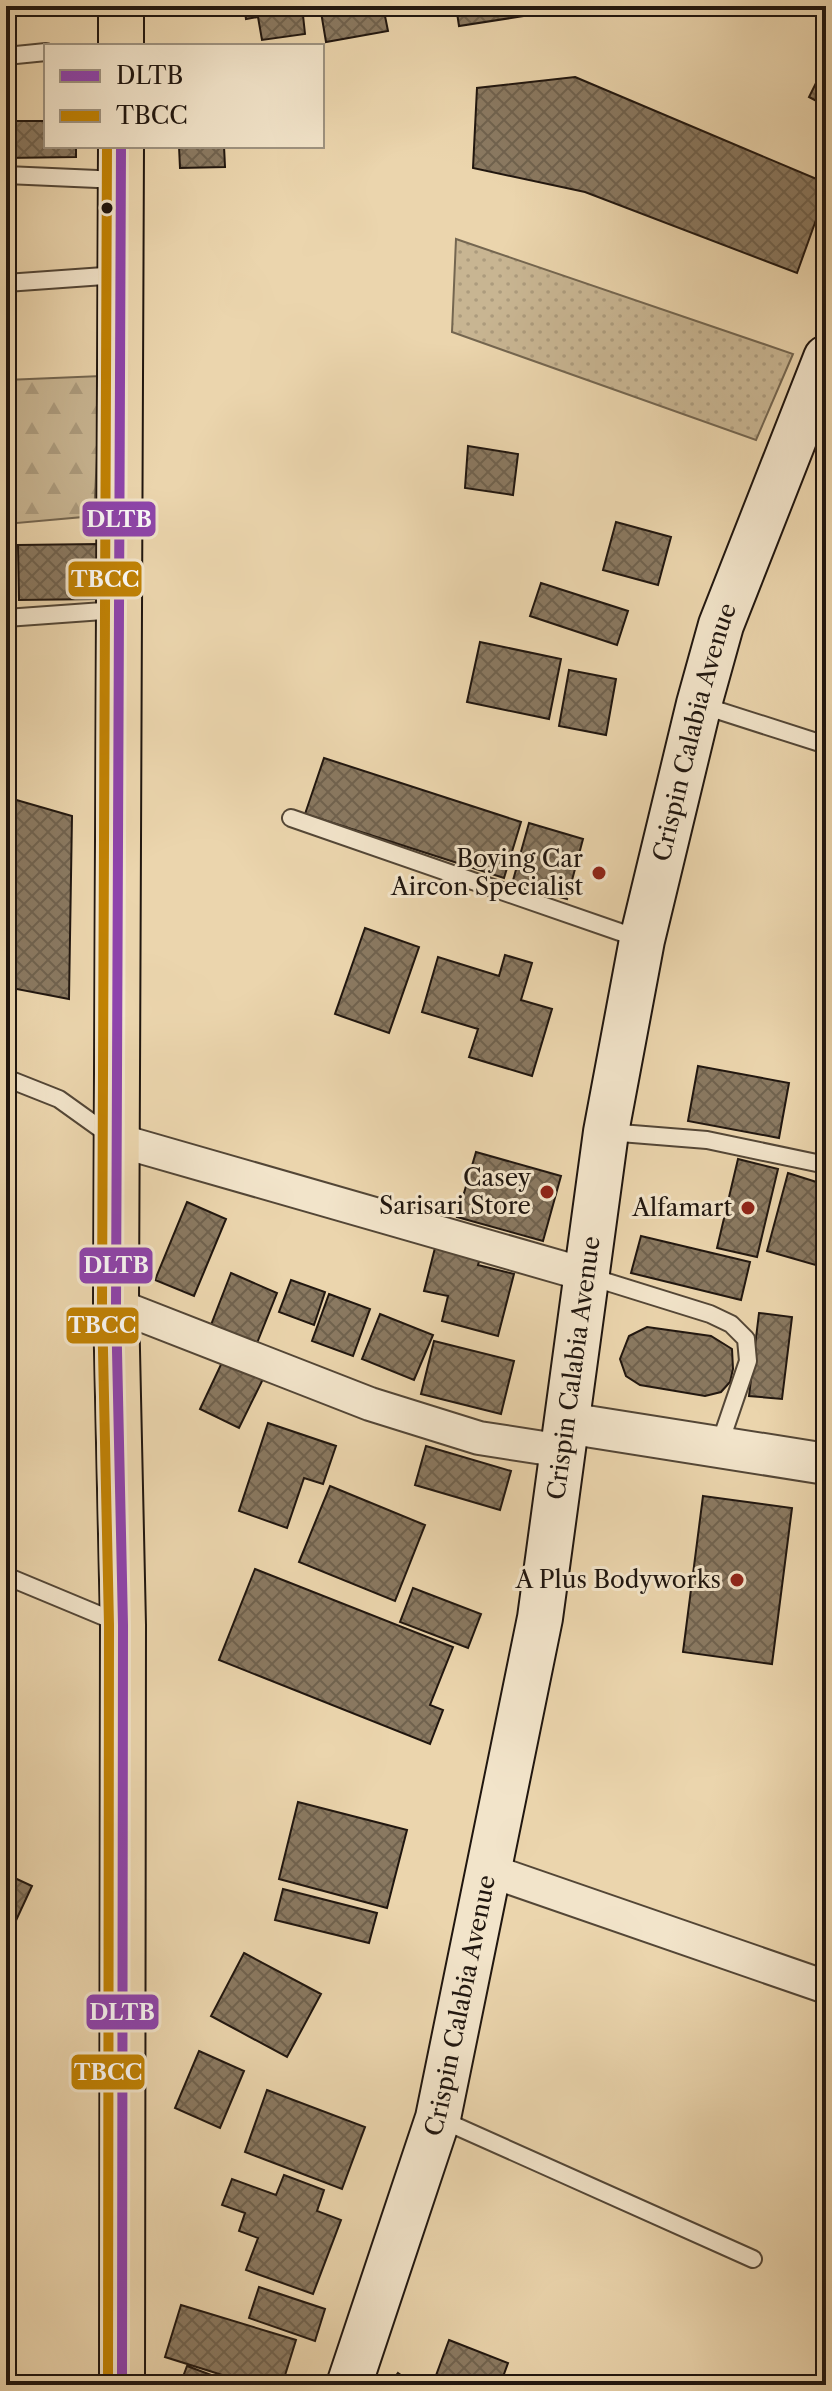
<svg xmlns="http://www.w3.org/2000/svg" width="832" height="2391" viewBox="0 0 832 2391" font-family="'Libre Caslon Text',serif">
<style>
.grass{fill:url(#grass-dots);stroke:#746650;stroke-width:2}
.forest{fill:url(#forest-firs);stroke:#746650;stroke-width:2}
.building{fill:url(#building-cross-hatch);stroke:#20160f;stroke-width:2}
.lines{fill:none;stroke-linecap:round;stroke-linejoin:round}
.service-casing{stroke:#534636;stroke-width:20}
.minor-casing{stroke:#534636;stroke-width:36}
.tertiary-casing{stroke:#534636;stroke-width:44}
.secondary-casing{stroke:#20160f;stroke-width:48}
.primary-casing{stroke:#20160f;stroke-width:48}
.service{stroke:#f2e4ca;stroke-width:16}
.minor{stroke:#f2e4ca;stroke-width:32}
.tertiary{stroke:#f2e4ca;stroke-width:40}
.secondary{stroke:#f2e4ca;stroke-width:44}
.primary{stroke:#ebd5ad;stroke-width:44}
.bus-1-casing{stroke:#f2e4ca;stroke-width:16}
.bus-2-casing{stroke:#f2e4ca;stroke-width:16}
.bus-1{stroke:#8e44ad;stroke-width:10}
.bus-2{stroke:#c18204;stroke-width:10}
.bus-dot{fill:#20160f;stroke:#f2e4ca;stroke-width:3}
.poi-dot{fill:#8f2418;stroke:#f2e4ca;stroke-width:3}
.labels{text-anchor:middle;stroke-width:6;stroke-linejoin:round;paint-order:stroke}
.street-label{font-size:24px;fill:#20160f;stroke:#f2e4ca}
.poi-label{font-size:24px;fill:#20160f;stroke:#f2e4ca;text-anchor:end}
.line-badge{stroke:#f2e4ca;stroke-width:3}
.badge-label{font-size:22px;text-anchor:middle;font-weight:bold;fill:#fff}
</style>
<defs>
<pattern id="grass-dots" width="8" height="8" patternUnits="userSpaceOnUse" patternTransform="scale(2)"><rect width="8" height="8" fill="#c8b592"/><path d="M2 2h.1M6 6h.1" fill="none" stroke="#ac9b7d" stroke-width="1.8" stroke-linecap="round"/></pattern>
<pattern id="forest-firs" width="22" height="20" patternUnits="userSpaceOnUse" patternTransform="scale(2)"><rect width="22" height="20" fill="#c8b592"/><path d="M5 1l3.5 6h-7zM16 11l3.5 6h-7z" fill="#ac9b7d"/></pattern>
<pattern id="building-cross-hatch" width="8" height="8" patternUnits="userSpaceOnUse" patternTransform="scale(2)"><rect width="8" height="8" fill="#8a7961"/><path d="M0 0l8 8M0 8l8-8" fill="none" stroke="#70624e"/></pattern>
</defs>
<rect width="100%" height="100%" fill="#ebd5ad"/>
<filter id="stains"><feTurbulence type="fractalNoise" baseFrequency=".0025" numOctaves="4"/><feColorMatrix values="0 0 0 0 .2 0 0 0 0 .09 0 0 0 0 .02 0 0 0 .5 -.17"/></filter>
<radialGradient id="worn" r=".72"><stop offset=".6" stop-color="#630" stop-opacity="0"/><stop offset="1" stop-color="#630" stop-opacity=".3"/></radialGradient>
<!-- grass -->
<path class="grass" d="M456 239 793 354 756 440 452 332Z"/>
<!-- forest -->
<path class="forest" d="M101 376 94 516 6 524V380Z"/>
<!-- building -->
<path class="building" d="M244 6H302L305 34 262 40 258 17 246 19Z
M320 6H383L388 31 326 42Z
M456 6H555L556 11 459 26Z
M826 63V106L809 97Z
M575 77 826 183V192L797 273 585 192 473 168 477 88Z
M6 121H46V146H76V157L6 158Z
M179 146H224L225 167 180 168Z
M468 446 518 454 513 495 465 488Z
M616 522 671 537 658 585 603 570Z
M98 544 99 599 19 600 18 545Z
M541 583 628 611 617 645 530 616Z
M480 642 561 659 549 719 467 702Z
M569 670 616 679 606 735 559 726Z
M324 758 521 822 504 878 305 814Z
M6 797 72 816 69 999 6 987Z
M529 823 583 839 567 899 512 884Z
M365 928 419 947 389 1033 335 1014Z
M505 955 532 963 521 1000 552 1009 532 1076 469 1057 478 1029 422 1012 438 957 499 976Z
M698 1066 789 1083 779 1138 688 1121Z
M476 1152 561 1176 543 1241 457 1217Z
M738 1159 778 1169 757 1257 717 1248Z
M788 1173 826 1185V1268L767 1251Z
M187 1202 226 1219 194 1296 155 1280Z
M641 1236 750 1262 741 1300 631 1273Z
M436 1244 481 1256 478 1265 514 1274 498 1336 442 1321 448 1296 424 1291Z
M231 1273 277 1293 257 1343 211 1325Z
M291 1280 325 1292 314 1325 279 1312Z
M329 1294 370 1309 353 1356 312 1341Z
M759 1313 792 1317 782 1399 749 1396Z
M380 1314 433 1335 414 1380 362 1359Z
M647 1327 711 1336 732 1349 733 1369 730 1382 721 1392 705 1396 640 1385 626 1376 620 1359 629 1336Z
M434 1341 514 1361 501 1414 421 1394Z
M225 1356 265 1375 239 1428 200 1409Z
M268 1423 336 1446 323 1484 304 1478 287 1528 239 1511Z
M426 1446 511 1471 500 1510 415 1485Z
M330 1486 425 1525 395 1601 299 1562Z
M703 1496 792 1508 772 1664 683 1652Z
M255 1569 453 1647 430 1705 443 1710 430 1744 219 1660Z
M413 1588 481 1614 468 1648 400 1622Z
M298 1802 407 1830 387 1908 279 1879Z
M6 1874 32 1886 6 1942Z
M283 1889 377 1913 369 1943 275 1920Z
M244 1953 321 1994 287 2057 211 2016Z
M199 2051 244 2071 220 2128 175 2108Z
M267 2090 365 2127 342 2189 245 2152Z
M284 2175 324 2190 317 2211 341 2220 313 2294 246 2270 258 2238 239 2231 245 2213 222 2205 232 2179 276 2195Z
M259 2287 325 2309 315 2341 249 2318Z
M181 2305 296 2340 282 2385H254L165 2357Z
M449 2340 508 2363 500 2385H445L434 2381Z
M187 2366 238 2385H180Z
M398 2373 415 2385H389Z"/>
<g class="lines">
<defs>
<path id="service" d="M6 56 46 52
M6 175 120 180
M6 283 118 275
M6 618 117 610
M701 705 826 745
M291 818 640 939
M6 1078 59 1099 112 1137
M608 1132 707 1140 826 1165
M588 1276 710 1314 731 1324 746 1339 748 1361 719 1446
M6 1576 119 1623
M440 2119 753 2259"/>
<path id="minor" d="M117 1140 587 1275
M116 1305 370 1404 479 1438 563 1451
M488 1870 826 1987"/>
<path id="tertiary" d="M567 1423 826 1464"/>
<g id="secondary">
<path id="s1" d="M349 2385 438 2118 540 1618 606 1132 642 940 699 704 721 625 826 358"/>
</g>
<path id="primary" d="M121 46V6
M121 146 116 1305 123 1625 122 2385"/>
</defs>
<!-- service casing -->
<use href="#service" class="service-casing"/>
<!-- minor casing -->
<use href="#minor" class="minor-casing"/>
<!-- tertiary casing -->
<use href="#tertiary" class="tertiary-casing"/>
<!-- secondary casing -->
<use href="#secondary" class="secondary-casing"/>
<!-- primary casing -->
<use href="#primary" class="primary-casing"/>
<!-- service -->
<use href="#service" class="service"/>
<!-- minor -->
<use href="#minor" class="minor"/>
<!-- tertiary -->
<use href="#tertiary" class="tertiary"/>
<!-- secondary -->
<use href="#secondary" class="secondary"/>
<!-- primary -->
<use href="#primary" class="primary"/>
<defs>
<path id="bus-1" d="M121 146 116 1305 123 1625 122 2385"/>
<path id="bus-2" d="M107 146 102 1305 109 1625 108 2385"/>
</defs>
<!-- bus-1 casing -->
<use href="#bus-1" class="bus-1-casing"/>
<!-- bus-2 casing -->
<use href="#bus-2" class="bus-2-casing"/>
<!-- bus-1 -->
<use href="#bus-1" class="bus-1"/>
<!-- bus-2 -->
<use href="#bus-2" class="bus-2"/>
</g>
<!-- markers -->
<circle class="bus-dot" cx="107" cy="208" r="7"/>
<g class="poi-dot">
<circle cx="599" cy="873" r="8"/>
<circle cx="547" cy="1192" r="8"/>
<circle cx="748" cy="1208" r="8"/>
<circle cx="737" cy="1580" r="8"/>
</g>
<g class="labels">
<!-- street labels -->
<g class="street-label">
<text dy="8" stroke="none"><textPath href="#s1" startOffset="1692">Crispin Calabia Avenue</textPath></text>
<text dy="8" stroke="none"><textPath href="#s1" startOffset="1044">Crispin Calabia Avenue</textPath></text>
<text dy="8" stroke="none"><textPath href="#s1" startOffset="396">Crispin Calabia Avenue</textPath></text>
</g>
<!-- poi labels -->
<g class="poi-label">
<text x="583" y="867">Boying Car<tspan x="583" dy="28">Aircon Specialist</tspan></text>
<text x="531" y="1186">Casey<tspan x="531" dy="28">Sarisari Store</tspan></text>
<text x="732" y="1216">Alfamart</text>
<text x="721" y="1588">A Plus Bodyworks</text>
</g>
</g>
<g class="line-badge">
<rect x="81" y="500" width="76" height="38" rx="8" fill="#8e44ad"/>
<rect x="67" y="560" width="76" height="38" rx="8" fill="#c18204"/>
<rect x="78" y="1246" width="76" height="39" rx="8" fill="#8e44ad"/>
<rect x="65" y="1306" width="75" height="39" rx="8" fill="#c18204"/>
<rect x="85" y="1993" width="75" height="38" rx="8" fill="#8e44ad"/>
<rect x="70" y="2053" width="76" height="38" rx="8" fill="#c18204"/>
</g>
<g class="badge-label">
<text x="119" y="527">DLTB</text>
<text x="105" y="587">TBCC</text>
<text x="116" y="1273">DLTB</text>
<text x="102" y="1333">TBCC</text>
<text x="122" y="2020">DLTB</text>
<text x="108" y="2080">TBCC</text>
</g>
<!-- margin -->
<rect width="832" height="2391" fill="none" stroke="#ebd5ad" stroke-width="32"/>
<rect x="8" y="8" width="816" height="2375" fill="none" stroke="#20160f" stroke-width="4"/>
<rect x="16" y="16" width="800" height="2359" fill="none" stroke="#20160f" stroke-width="2"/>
<!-- legend -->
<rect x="44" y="44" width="280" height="104" fill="#f2e4ca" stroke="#9e927f" stroke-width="2"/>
<rect x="60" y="70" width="40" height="12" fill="#8e44ad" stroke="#9e927f" stroke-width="2"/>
<text x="116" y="84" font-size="24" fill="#20160f">DLTB</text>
<rect x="60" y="110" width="40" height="12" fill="#c18204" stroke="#9e927f" stroke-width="2"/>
<text x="116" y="124" font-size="24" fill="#20160f">TBCC</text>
<rect width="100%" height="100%" filter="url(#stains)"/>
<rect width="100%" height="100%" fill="url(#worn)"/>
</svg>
